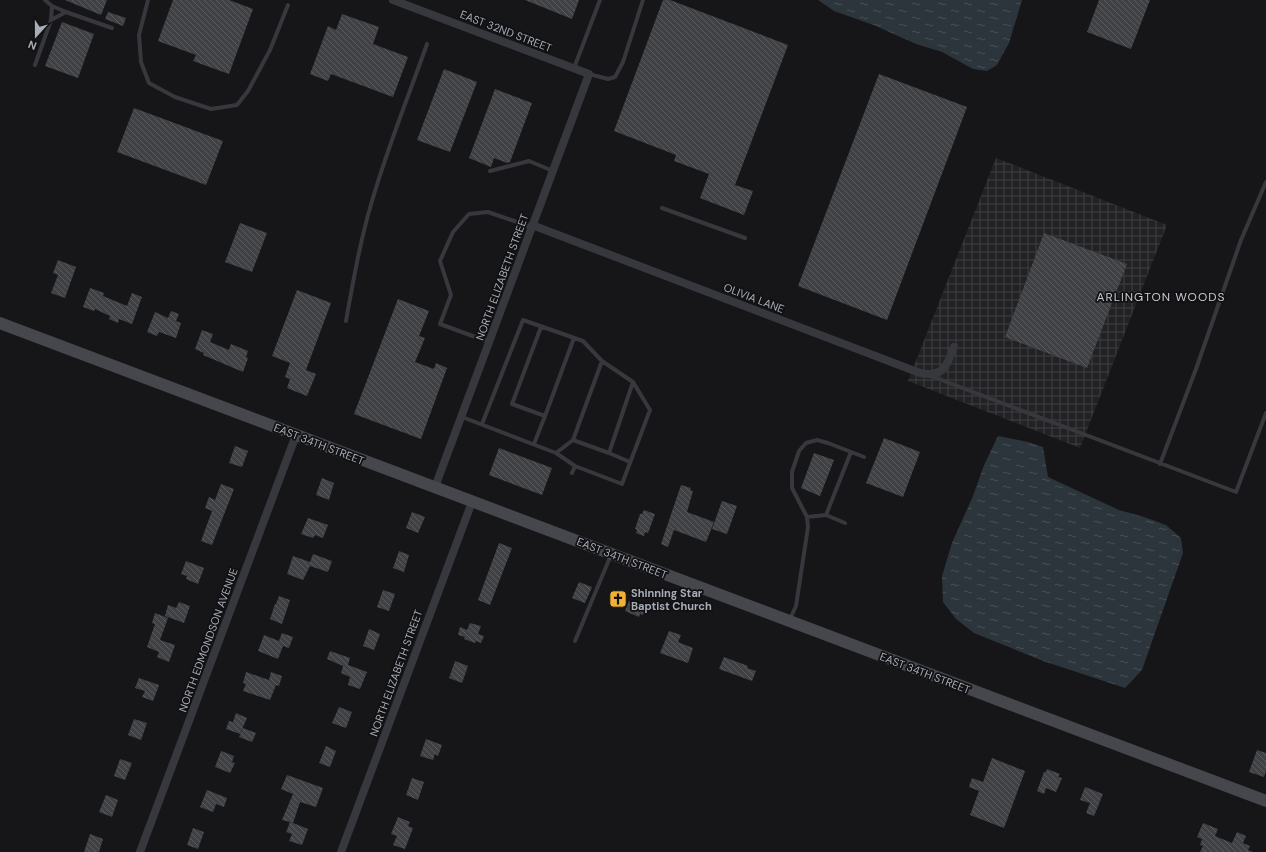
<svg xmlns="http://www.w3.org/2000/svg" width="1266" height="852" viewBox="0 0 1266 852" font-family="'DM Sans',sans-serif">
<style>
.industrial{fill:url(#industrial-grid)}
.water{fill:url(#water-ripples)}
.building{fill:url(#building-back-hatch)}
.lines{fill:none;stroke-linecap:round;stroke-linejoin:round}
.lane{stroke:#37383d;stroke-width:4}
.street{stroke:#37383d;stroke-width:8}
.secondary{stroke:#45474d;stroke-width:12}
.labels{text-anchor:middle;stroke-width:3.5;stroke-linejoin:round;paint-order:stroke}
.street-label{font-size:11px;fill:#a8adb8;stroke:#111113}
.poi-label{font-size:11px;font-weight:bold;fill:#a8adb8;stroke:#111113;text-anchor:start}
.neighbourhood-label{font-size:12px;letter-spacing:1px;fill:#c9ccd4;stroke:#111113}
</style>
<defs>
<pattern id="industrial-grid" width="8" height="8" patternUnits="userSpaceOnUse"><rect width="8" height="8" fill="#222225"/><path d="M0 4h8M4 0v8" fill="none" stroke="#3f3f43"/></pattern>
<pattern id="water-ripples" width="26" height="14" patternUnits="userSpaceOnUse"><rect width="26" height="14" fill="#2c353c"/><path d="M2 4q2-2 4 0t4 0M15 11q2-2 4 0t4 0" fill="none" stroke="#485056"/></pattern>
<pattern id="building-back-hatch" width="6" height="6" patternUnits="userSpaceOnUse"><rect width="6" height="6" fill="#404145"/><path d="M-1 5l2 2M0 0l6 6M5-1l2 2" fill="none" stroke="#595a5e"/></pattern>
</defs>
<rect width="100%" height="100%" fill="#161618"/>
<!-- industrial -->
<path class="industrial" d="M996 158 1167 225 1080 448 908 381Z"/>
<!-- water -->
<path class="water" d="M818 0H1022L1009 43 997 65 987 71 973 69 942 52 916 44 876 26 834 11Z
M998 436 1028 442 1043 447 1048 477 1119 510 1144 517 1166 525 1181 538 1183 553 1142 670 1125 688 1043 661 974 633 956 619 943 602 942 576 952 543 973 496 984 465Z"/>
<!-- building -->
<path class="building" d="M65 0H107L101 15Z
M173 0H229L253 9 229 74 193 61 196 55 158 41Z
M525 0H579L572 19Z
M663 0H670L788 45 735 185 753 191 744 215 700 198 709 174 674 161 676 155 614 131Z
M1099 0H1150L1131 49 1087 32Z
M108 12 126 18 123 26 105 19Z
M342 14 379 27 373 44 408 57 393 97 331 74 328 81 310 74 328 26 336 30Z
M62 22 94 34 78 78 45 66Z
M444 69 477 82 450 152 417 140Z
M879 74 967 107 887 320 798 286Z
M495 89 532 103 510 162 507 163 494 158 491 167 469 158Z
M134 108 223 141 206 185 117 152Z
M240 223 267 233 252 272 225 262Z
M1044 233 1127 264 1087 368 1005 337Z
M58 260 76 267 65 298 51 293 58 275 53 273Z
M90 288 104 293 103 296 127 306 132 293 142 297 132 324 119 319 118 323 109 319 110 316 95 309 94 311 83 307Z
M297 290 331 303 306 370 316 374 307 396 287 388 290 379 285 377 290 363 272 356Z
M398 299 429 311 419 336 425 338 415 362 434 369 436 363 447 368 421 439 354 414Z
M171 311 179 314 176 321 181 323 176 338 159 332 157 336 147 332 155 312 168 318Z
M202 330 213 334 210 342 229 350 231 344 248 351 246 357 248 358 243 372 203 355 204 353 195 349Z
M884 438 920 452 903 497 866 483Z
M235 446 248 451 242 467 229 463Z
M499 448 552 468 542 495 489 475Z
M814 453 834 460 820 496 801 488Z
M322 478 334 483 329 500 316 495Z
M221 484 234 489 212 545 201 541 212 511 205 508 209 497 215 500Z
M681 485 691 488 690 490 693 491 687 512 714 522 706 542 674 530 668 547 661 544Z
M722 501 737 506 727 534 712 529Z
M644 510 655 514 648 533 645 532 644 536 636 533 637 530 635 529 640 514H642Z
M412 512 425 517 418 533 406 528Z
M308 518 328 525 323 538 315 535 313 538 301 534Z
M499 543 512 548 490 605 478 600Z
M399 551 409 555 404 572 393 568Z
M313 554 332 561 328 572 310 566 303 580 287 574 293 556 310 562Z
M186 561 204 568 198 584 186 579 187 576 181 574Z
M579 582 592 587 585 603 572 598Z
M383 590 395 594 389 611 377 607Z
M279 596 290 600 282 624 270 619 275 604H276Z
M629 601 646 607 643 615 640 614 639 617 625 611Z
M179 602 190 606 184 623 165 616 168 605 176 608Z
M155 613 168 618 160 640 175 645 169 662 157 657 159 652 147 647 155 624 152 623Z
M470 623 481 626 478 634 484 636 481 643 476 641 475 643 464 639 465 637 458 635 460 627 467 630Z
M369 629 380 634 374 650 363 646Z
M669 631 681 635 678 642 693 648 688 663 660 653Z
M282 633 293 637 289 648 283 646 278 659 258 651 264 635 279 641Z
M330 651 350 658 348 665 367 672 360 689 348 685 350 677 341 673 343 666 327 659Z
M724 657 748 666 747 668 756 671 752 681 719 669Z
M455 661 468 666 462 683 449 678Z
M246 672 269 680 271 672 282 676 279 686 276 685 270 700 243 691 246 684 243 683Z
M139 678 159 685 153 701 142 697 145 691 135 688Z
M339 707 352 712 346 728 332 723Z
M236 713 247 718 240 734 226 729 229 721 233 722Z
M134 719 147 723 141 740 128 735Z
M243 728 256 733 252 742 239 737Z
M426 739 442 745 438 756 435 754 433 760 420 756Z
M326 746 336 751 330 767 319 763Z
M1257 750 1266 753V771L1264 777 1249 772Z
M221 751 234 756 232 762 235 763 230 773 215 767Z
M992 758 1025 771 1004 828 970 815 979 791 969 787 972 778 983 782Z
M120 759 132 763 125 780 114 776Z
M1047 769 1060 774 1058 777 1062 778 1056 792 1046 788 1044 794 1037 791 1044 772H1046Z
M287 775 323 788 316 807 300 802 293 823 308 829 302 845 289 841 292 834 286 832 290 822 282 820 293 794 281 789Z
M412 778 424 782 418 800 406 795Z
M1085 787 1103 794 1094 816 1086 813 1090 803 1080 800Z
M207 790 227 798 224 807 216 804 213 812 200 807Z
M106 795 118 800 112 817 99 812Z
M398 817 410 822 408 826 413 828 405 849 393 845 397 836 391 834Z
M1203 823 1218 829 1215 836 1232 843 1237 832 1246 836 1243 843 1250 846 1248 850 1253 852H1200L1203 846 1200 845 1202 839 1197 837Z
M193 828 204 832 198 849 187 845Z
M90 834 103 839 99 852H84Z"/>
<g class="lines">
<!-- lane -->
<path class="lane" d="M148 0 139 35 141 62 149 83 175 97 211 109 237 105 248 91 270 50 288 5
M66 12 112 28
M51 20 66 12 52 6
M35 65 51 20 52 6 45 0
M574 68 600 0
M589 74 608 79 615 77 623 62 643 0
M490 171 529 161 553 171
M662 208 745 238
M346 321C354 276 362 231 376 188 391 139 410 92 427 44
M541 327 512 404 545 416 574 338
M489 342 440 324 451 295 440 261 453 232 469 214 488 212 517 222 531 228
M931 376 1236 492 1266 413
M462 417 556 453 575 466
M482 424 523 320 583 341 602 361
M534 444 545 416
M556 453 573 440
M609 453 573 440 602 361 633 382
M1160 464 1196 369 1241 240 1266 182
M572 473 575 466 622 484 650 410 633 382 609 453 630 462
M826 515 845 523
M807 517 826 515 851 452
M790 619 796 606 808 527 807 517 792 488V472L799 451 806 443 817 440 828 443 864 457
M575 641 611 555"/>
<!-- street -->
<path class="street" d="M393 0 589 74 435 487
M532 225 920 373C943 378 947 366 954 347
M140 852 296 435
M341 852 472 502"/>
<!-- secondary -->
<path class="secondary" d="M0 323 1266 801"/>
</g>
<!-- icons -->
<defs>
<symbol id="church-square" viewBox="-11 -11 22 22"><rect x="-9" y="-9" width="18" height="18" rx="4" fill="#f2b134" stroke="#111113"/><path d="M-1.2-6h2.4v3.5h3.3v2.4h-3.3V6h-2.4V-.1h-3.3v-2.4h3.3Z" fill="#111"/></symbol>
</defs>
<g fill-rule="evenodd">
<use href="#church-square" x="608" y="589" width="20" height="20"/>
</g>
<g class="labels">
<!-- street labels -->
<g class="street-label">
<text transform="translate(506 31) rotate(21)" y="4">EAST 32ND STREET</text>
<text transform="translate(502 277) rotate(-70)" y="4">NORTH ELIZABETH STREET</text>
<text transform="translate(754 298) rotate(21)" y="4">OLIVIA LANE</text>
<text transform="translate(319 444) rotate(21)" y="4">EAST 34TH STREET</text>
<text transform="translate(622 558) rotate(21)" y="4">EAST 34TH STREET</text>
<text transform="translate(208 640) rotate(-70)" y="4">NORTH EDMONDSON AVENUE</text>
<text transform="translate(396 673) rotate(-70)" y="4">NORTH ELIZABETH STREET</text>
<text transform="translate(925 673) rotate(21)" y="4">EAST 34TH STREET</text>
</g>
<!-- poi labels -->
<g class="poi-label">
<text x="631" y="597">Shinning Star<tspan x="631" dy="13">Baptist Church</tspan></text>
</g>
<!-- neighbourhood labels -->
<g class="neighbourhood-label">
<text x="1161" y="301">ARLINGTON WOODS</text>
</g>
</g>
<!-- north arrow -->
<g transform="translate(36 36) rotate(201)" stroke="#111113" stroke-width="3" paint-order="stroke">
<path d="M0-3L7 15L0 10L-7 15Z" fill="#a8adb8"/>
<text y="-6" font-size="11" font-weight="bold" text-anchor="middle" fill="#a8adb8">N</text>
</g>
</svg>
